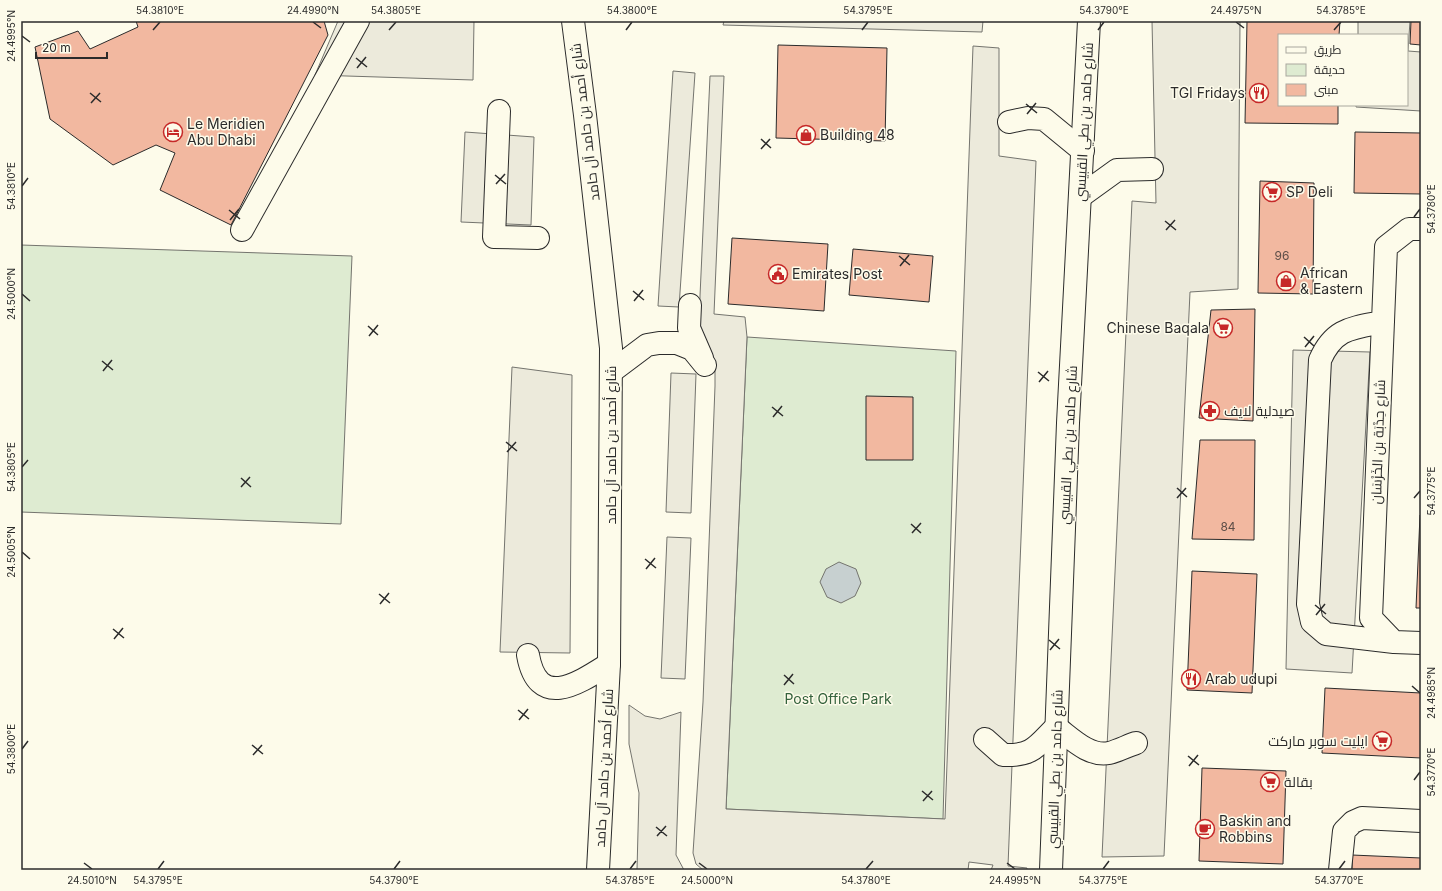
<svg xmlns="http://www.w3.org/2000/svg" width="1442" height="891" viewBox="0 0 1442 891" font-family="Inter,Cairo,sans-serif">
<style>
.green{fill:#deebd1;stroke:#74746e}
.parking{fill:#eceadb;stroke:#74746e}
.water{fill:#c7d0d0;stroke:#74746e}
.building{fill:#f2b8a0;stroke:#2b2b2b}
.lines{fill:none;stroke-linecap:round;stroke-linejoin:round}
.minor-casing{stroke:#2b2b2b;stroke-width:24}
.major-casing{stroke:#2b2b2b;stroke-width:24}
.minor{stroke:#fdfbea;stroke-width:22}
.major{stroke:#fdfbea;stroke-width:22}
.ticks{fill:none;stroke:#2b2b2b;stroke-width:1.5}
.labels{text-anchor:middle;stroke-width:3;stroke-linejoin:round;paint-order:stroke}
.number-label{font-size:12px;fill:#5d4e48}
.poi-label{font-size:14px;fill:#2b2b2b;stroke:#fdfbea;text-anchor:start}
.street-label{font-size:14px;fill:#2b2b2b;stroke:#fdfbea}
.park-label{font-size:14px;fill:#34623c;stroke:#fdfbea}
.neatline{fill:none;stroke:#2b2b2b;stroke-width:1.5}
.ticks-label{font-size:10px;text-anchor:middle;fill:#2b2b2b}
</style>
<rect width="100%" height="100%" fill="#fdfbea"/>
<!-- green -->
<path class="green" d="M21 245 352 256 341 524 21 512Z
M747 337 956 351 943 819 726 809Z"/>
<!-- parking -->
<path class="parking" d="M338 21H474L473 80 315 75Z
M724 21H983L982 32 723 25Z
M1152 21H1240L1238 289 1190 292 1164 856 1102 857 1132 201 1156 203Z
M1358 21H1410L1408 51 1421 52V111L1356 107V105H1407V35H1358Z
M973 46 999 48V156L1036 161 1008 866 1027 868V870H991L993 865 969 862 968 870H703L696 864 693 853 703 702 715 386V364L700 328V296L710 76H724L714 314 745 317 747 337 726 809 945 819Z
M673 71 695 73 679 307 658 306Z
M465 132 534 137 531 225 461 222Z
M1293 350 1370 352 1352 673 1286 669Z
M512 367 572 375 570 653 500 652Z
M671 373 696 374 691 513 666 512Z
M667 537 691 538 685 679 661 678Z
M629 705 645 716 660 719 681 712 676 855 684 870H637L639 793 629 744Z"/>
<!-- water -->
<path class="water" d="M839 562 856 569 861 583 855 596 841 603 827 597 820 582 826 569Z"/>
<!-- building -->
<path class="building" d="M136 21H324L328 35 231 225 160 190 175 153 156 145 113 165 50 119 35 47 78 31 90 49 138 27Z
M1247 21H1340L1339 35H1279V105H1338V124L1245 123Z
M1411 21H1421V45L1410 44Z
M778 45 887 48 885 141 776 138Z
M1355 132 1421 133V194L1354 193Z
M1260 181 1314 183 1313 294 1258 293Z
M732 238 828 244 824 311 728 304Z
M853 249 933 256 929 302 849 295Z
M1255 309 1253 421 1199 418 1211 310Z
M866 396 913 397V460H866Z
M1200 440H1255L1254 540 1192 539Z
M1420 515H1421V608H1416Z
M1192 571 1257 574 1252 693 1187 690Z
M1325 688 1421 693V758L1322 753Z
M1202 768 1286 771 1283 864 1199 861Z
M1352 855 1421 858V870H1352Z"/>
<g class="lines">
<defs>
<path id="minor" d="M499 111 494 237 538 238
M1009 122 1028 118 1044 119 1083 151
M1081 196 1117 170 1152 169
M1421 229H1409L1386 247 1371 618 1394 642 1421 643
M242 230 358 21
M690 305 689 328 702 358
M1383 322C1352 328 1334 328 1320 360L1308 604 1312 622 1326 634 1394 642
M611 372 647 345 659 343H677L692 349 705 365
M528 655C538 711 579 683 609 664
M985 739 1003 755C1033 756 1036 747 1056 727 1071 738 1089 757 1109 753 1118 751 1127 746 1136 743
M1340 870 1344 831 1353 822 1362 818 1421 821"/>
<path id="major" d="M573 21 585 115 611 348 609 664 598 870
M1051 870 1068 423 1089 21"/>
</defs>
<!-- minor casing -->
<use href="#minor" class="minor-casing"/>
<!-- major casing -->
<use href="#major" class="major-casing"/>
<!-- minor -->
<use href="#minor" class="minor"/>
<!-- major -->
<use href="#major" class="major"/>
</g>
<!-- ticks -->
<path class="ticks" d="M313 22 321 28M1236 22 1244 28M153 30 160 22M389 30 396 22M626 30 632 22M862 30 868 22M1098 30 1104 22M1334 30 1341 22M22 36 30 42M356 58 367 67M357 68 366 57M90 93 101 102M91 103 100 93M1026 104 1037 113M1027 114 1036 103M761 139 771 148M761 149 770 139M495 175 506 184M496 184 505 174M22 186 28 178M229 210 240 219M1414 217 1420 209M230 220 239 209M1165 221 1176 230M1166 230 1175 220M899 256 910 265M900 266 909 255M633 291 644 300M22 294 30 301M634 301 643 290M368 326 378 335M369 336 378 325M1304 337 1314 346M1305 347 1314 336M102 361 113 370M103 371 112 360M1038 372 1049 381M1039 382 1048 371M772 407 783 416M773 417 782 406M506 442 517 451M507 452 516 442M22 467 28 460M241 478 251 487M241 487 250 477M1177 488 1187 497M1177 498 1186 488M1414 498 1420 491M911 524 921 533M912 533 921 523M22 552 30 559M645 559 656 568M646 569 655 558M379 594 390 603M380 604 389 593M1315 605 1326 614M1316 615 1325 604M113 629 124 638M114 639 123 628M1049 640 1060 649M1050 650 1059 639M784 675 794 684M784 685 793 674M1412 686 1420 693M518 710 529 719M519 720 528 709M252 745 263 754M22 749 28 741M253 755 262 745M1188 756 1199 765M1189 766 1198 755M1414 780 1420 772M922 791 933 800M923 801 932 791M656 827 667 836M657 836 666 826M84 863 92 869M699 863 707 869M1007 863 1015 869M158 869 164 861M394 869 400 861M630 869 636 861M866 869 873 861M1103 869 1109 861M1339 869 1345 861"/>
<!-- icons -->
<defs>
<symbol id="restaurant-ring" viewBox="-11 -11 22 22"><circle r="9.5" fill="#fdfbea" stroke="#c62828" stroke-width="1.5"/><path d="M-5-6h1v4h1v-4h1v4h1v-4h1v5L-1.5 .5V6h-2V.5L-5-1ZM5-6V6H3V1.5H1.5Q1.5-4 5-6Z" fill="#c62828"/></symbol>
<symbol id="hotel-ring" viewBox="-11 -11 22 22"><circle r="9.5" fill="#fdfbea" stroke="#c62828" stroke-width="1.5"/><path d="M-6-4.5h1.5V1H6V5H4.5V3h-9V5H-6ZM-4 0a1.8 1.8 0 1 1 3.6 0ZM.5 0V-2.5h3Q6-2.5 6 0Z" fill="#c62828"/></symbol>
<symbol id="shop-ring" viewBox="-11 -11 22 22"><circle r="9.5" fill="#fdfbea" stroke="#c62828" stroke-width="1.5"/><path d="M-5-2.5h2.3a2.7 3.5 0 0 1 5.4 0H5L5.5 6h-11ZM-1.5-2.5h3a1.5 2.3 0 0 0-3 0Z" fill="#c62828"/></symbol>
<symbol id="supermarket-ring" viewBox="-11 -11 22 22"><circle r="9.5" fill="#fdfbea" stroke="#c62828" stroke-width="1.5"/><path d="M-6-5.5h2.5l.6 2H6L4.5 2H-2.5L-4.4-4H-6ZM-1.5 3.2a1.3 1.3 0 1 0 .1 0ZM3 3.2a1.3 1.3 0 1 0 .1 0Z" fill="#c62828"/></symbol>
<symbol id="civic-ring" viewBox="-11 -11 22 22"><circle r="9.5" fill="#fdfbea" stroke="#c62828" stroke-width="1.5"/><path d="M-.6-6.5H3V-4.5H.6V-3L4-1V1h2V6H-6V1h2V-1L-.6-3ZM-1.2 2.5V6h2.4V2.5Z" fill="#c62828"/></symbol>
<symbol id="pharmacy-ring" viewBox="-11 -11 22 22"><circle r="9.5" fill="#fdfbea" stroke="#c62828" stroke-width="1.5"/><path d="M-2-6h4v4h4v4h-4v4h-4v-4h-4v-4h4Z" fill="#c62828"/></symbol>
<symbol id="cafe-ring" viewBox="-11 -11 22 22"><circle r="9.5" fill="#fdfbea" stroke="#c62828" stroke-width="1.5"/><path d="M-5.5-4.5H6V0H3Q3 3.5 0 3.5H-2.5Q-5.5 3.5-5.5 0ZM3-3.2v2h1.7v-2ZM-6 4.5H4V6H-6Z" fill="#c62828"/></symbol>
</defs>
<g fill-rule="evenodd">
<use href="#restaurant-ring" x="1248" y="82" width="22" height="22"/>
<use href="#hotel-ring" x="162" y="121" width="22" height="22"/>
<use href="#shop-ring" x="795" y="124" width="22" height="22"/>
<use href="#supermarket-ring" x="1261" y="181" width="22" height="22"/>
<use href="#civic-ring" x="767" y="263" width="22" height="22"/>
<use href="#shop-ring" x="1275" y="270" width="22" height="22"/>
<use href="#supermarket-ring" x="1212" y="317" width="22" height="22"/>
<use href="#pharmacy-ring" x="1199" y="400" width="22" height="22"/>
<use href="#restaurant-ring" x="1180" y="668" width="22" height="22"/>
<use href="#supermarket-ring" x="1371" y="730" width="22" height="22"/>
<use href="#supermarket-ring" x="1259" y="771" width="22" height="22"/>
<use href="#cafe-ring" x="1194" y="818" width="22" height="22"/>
</g>
<g class="labels">
<!-- number labels -->
<g class="number-label">
<text x="1282" y="260">96</text>
<text x="1228" y="531">84</text>
</g>
<!-- poi labels -->
<g class="poi-label">
<text x="1245" y="98" text-anchor="end">TGI Fridays</text>
<text x="187" y="129">Le Meridien<tspan x="187" dy="16">Abu Dhabi</tspan></text>
<text x="820" y="140">Building 48</text>
<text x="1286" y="197">SP Deli</text>
<text x="1300" y="278">African<tspan x="1300" dy="16">&amp; Eastern</tspan></text>
<text x="792" y="279">Emirates Post</text>
<text x="1209" y="333" text-anchor="end">Chinese Baqala</text>
<text x="1224" y="416">صيدلية لايف</text>
<text x="1205" y="684">Arab udupi</text>
<text x="1368" y="746" text-anchor="end">ايليت سوبر ماركت</text>
<text x="1284" y="787">بقالة</text>
<text x="1219" y="826">Baskin and<tspan x="1219" dy="16">Robbins</tspan></text>
</g>
<!-- street labels -->
<g class="street-label">
<text transform="translate(585 122) rotate(-97)" y="5">شارع أحمد بن حامد آل حامد</text>
<text transform="translate(1084 122) rotate(-87)" y="5">شارع حامد بن بطي القبيسي</text>
<text transform="translate(1378 442) rotate(-88)" y="5">شارع حِدْبَة بن الخَرْسَان</text>
<text transform="translate(611 445) rotate(-90)" y="5">شارع أحمد بن حامد آل حامد</text>
<text transform="translate(1068 445) rotate(-87)" y="5">شارع حامد بن بطي القبيسي</text>
<text transform="translate(604 768) rotate(-87)" y="5">شارع أحمد بن حامد آل حامد</text>
<text transform="translate(1055 769) rotate(-88)" y="5">شارع حامد بن بطي القبيسي</text>
</g>
<!-- park labels -->
<g class="park-label">
<text x="838" y="704">Post Office Park</text>
</g>
</g>
<!-- border -->
<rect width="1442" height="891" fill="none" stroke="#fdfbea" stroke-width="44"/>
<!-- legend -->
<rect x="1278" y="34" width="130" height="72" fill="#fdfbea" stroke="#a9a89e"/>
<rect x="1286" y="47" width="20" height="6" fill="#fdfbea" stroke="#a9a89e"/>
<text x="1314" y="54" font-size="12" fill="#2b2b2b">طريق</text>
<rect x="1286" y="64" width="20" height="12" fill="#deebd1" stroke="#a9a89e"/>
<text x="1314" y="74" font-size="12" fill="#2b2b2b">حديقة</text>
<rect x="1286" y="84" width="20" height="12" fill="#f2b8a0" stroke="#a9a89e"/>
<text x="1314" y="94" font-size="12" fill="#2b2b2b">مبنى</text>
<!-- scale -->
<path d="M36 52v6h71v-6" fill="none" stroke="#2b2b2b" stroke-width="2"/>
<text x="42" y="52" font-size="12" fill="#2b2b2b" stroke="#fdfbea" stroke-width="3" paint-order="stroke">20 m</text>
<rect x="22" y="22" width="1398" height="847" class="neatline"/>
<g class="ticks-label">
<text x="160" y="14">54.3810°E</text>
<text x="313" y="14">24.4990°N</text>
<text x="396" y="14">54.3805°E</text>
<text x="632" y="14">54.3800°E</text>
<text x="868" y="14">54.3795°E</text>
<text x="1104" y="14">54.3790°E</text>
<text x="1236" y="14">24.4975°N</text>
<text x="1341" y="14">54.3785°E</text>
<text transform="translate(11 36) rotate(-90)" y="4">24.4995°N</text>
<text transform="translate(11 186) rotate(-90)" y="4">54.3810°E</text>
<text transform="translate(1431 209) rotate(-90)" y="4">54.3780°E</text>
<text transform="translate(11 294) rotate(-90)" y="4">24.5000°N</text>
<text transform="translate(11 467) rotate(-90)" y="4">54.3805°E</text>
<text transform="translate(1431 491) rotate(-90)" y="4">54.3775°E</text>
<text transform="translate(11 552) rotate(-90)" y="4">24.5005°N</text>
<text transform="translate(1431 693) rotate(-90)" y="4">24.4985°N</text>
<text transform="translate(11 749) rotate(-90)" y="4">54.3800°E</text>
<text transform="translate(1431 772) rotate(-90)" y="4">54.3770°E</text>
<text x="92" y="884">24.5010°N</text>
<text x="158" y="884">54.3795°E</text>
<text x="394" y="884">54.3790°E</text>
<text x="630" y="884">54.3785°E</text>
<text x="707" y="884">24.5000°N</text>
<text x="866" y="884">54.3780°E</text>
<text x="1015" y="884">24.4995°N</text>
<text x="1103" y="884">54.3775°E</text>
<text x="1339" y="884">54.3770°E</text>
</g>
</svg>
